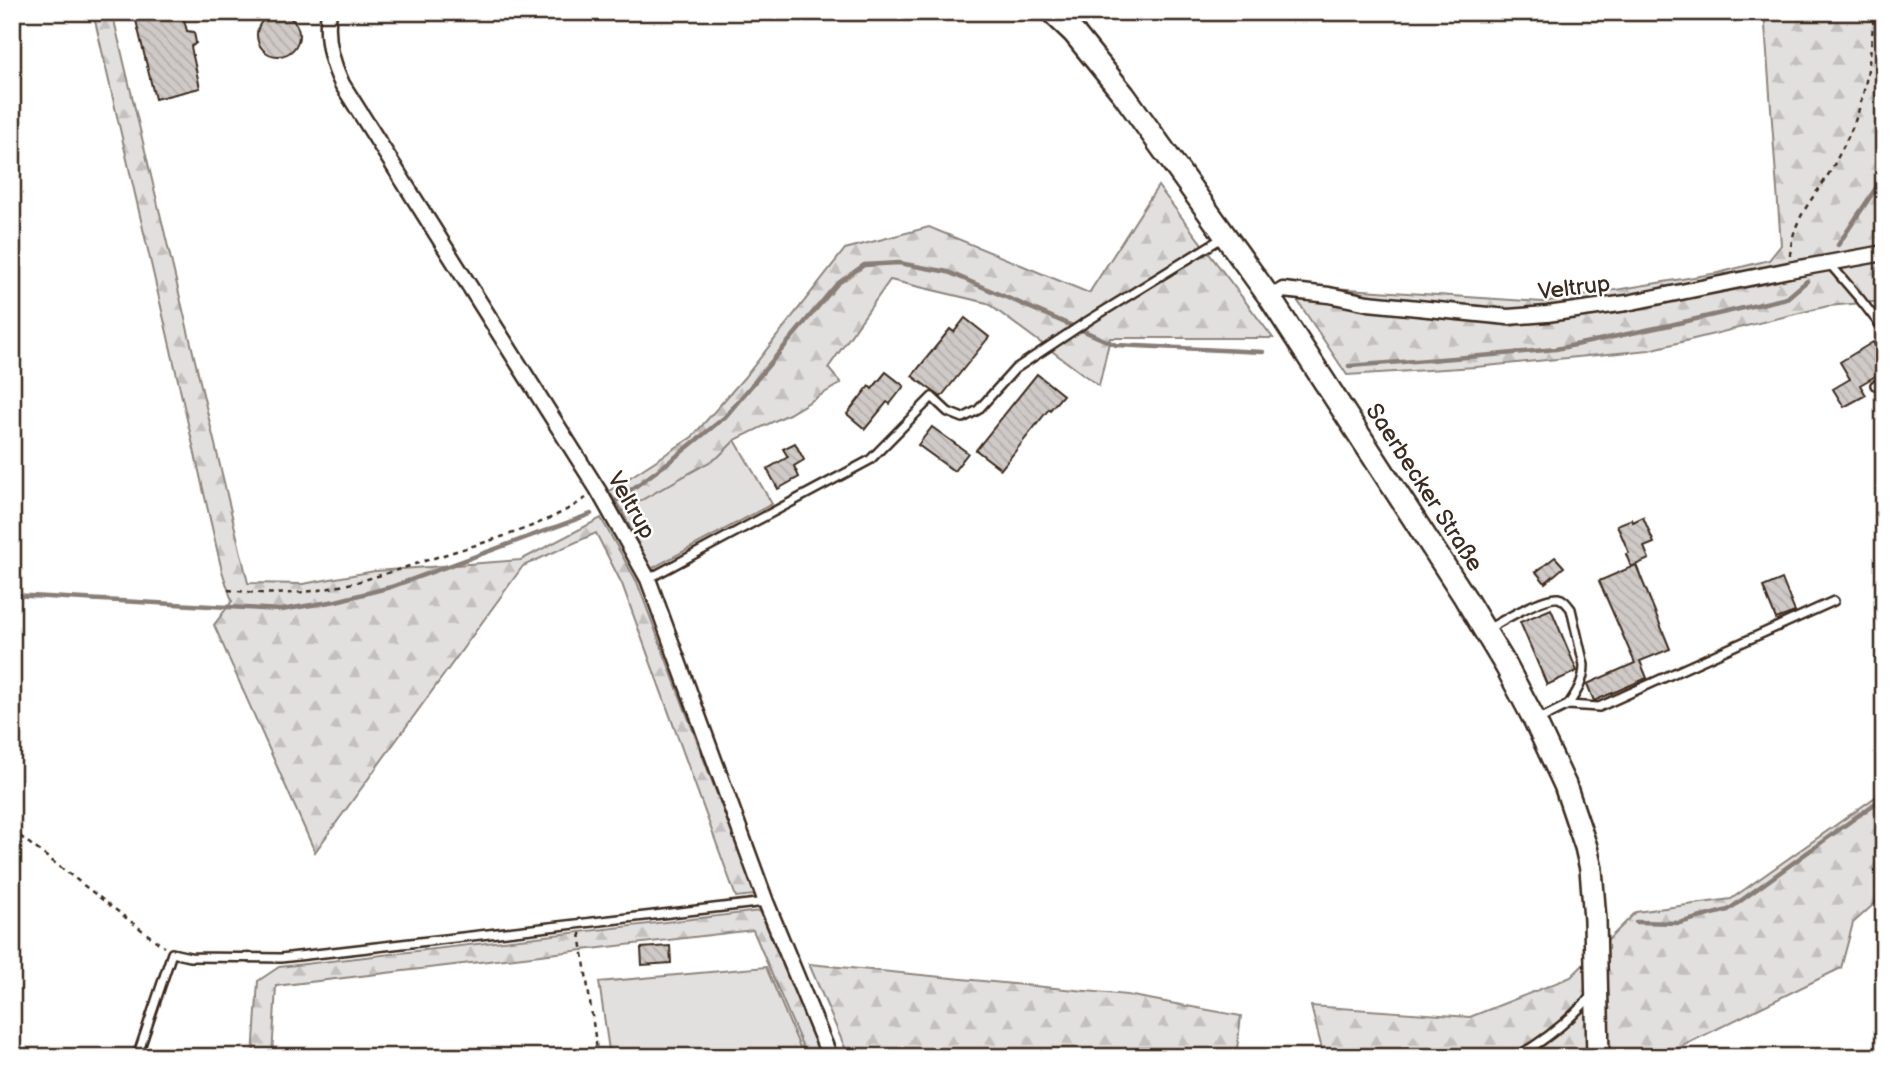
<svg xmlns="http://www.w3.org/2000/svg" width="1896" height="1069" viewBox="0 0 1896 1069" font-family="'Balsamiq Sans',sans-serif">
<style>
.green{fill:#e2e0de;stroke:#8e857e;stroke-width:2}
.forest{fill:url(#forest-firs);stroke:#8e857e;stroke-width:2}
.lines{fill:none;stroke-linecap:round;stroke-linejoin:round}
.stream{stroke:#887e77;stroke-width:4.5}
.building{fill:url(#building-back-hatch);stroke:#3b2a1e;stroke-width:2}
.lane-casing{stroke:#3b2a1e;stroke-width:12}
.street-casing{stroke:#3b2a1e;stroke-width:19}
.secondary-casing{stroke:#3b2a1e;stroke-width:26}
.path{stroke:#3b2a1e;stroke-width:2.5;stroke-dasharray:5 5;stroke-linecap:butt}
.lane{stroke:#fff;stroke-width:7}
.street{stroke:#fff;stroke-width:14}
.secondary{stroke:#fff;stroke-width:21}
.labels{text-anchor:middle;stroke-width:5;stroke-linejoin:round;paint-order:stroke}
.street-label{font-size:23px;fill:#3b2a1e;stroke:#fff}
</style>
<defs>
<pattern id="forest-firs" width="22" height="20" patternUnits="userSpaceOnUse" patternTransform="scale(1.75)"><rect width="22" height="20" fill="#e2e0de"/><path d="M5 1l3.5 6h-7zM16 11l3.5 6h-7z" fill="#c3c0be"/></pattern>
<pattern id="building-back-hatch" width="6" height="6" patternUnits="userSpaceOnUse" patternTransform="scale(1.75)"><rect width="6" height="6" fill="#cfcac7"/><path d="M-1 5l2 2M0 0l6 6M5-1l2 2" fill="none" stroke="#b3aeaa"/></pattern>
</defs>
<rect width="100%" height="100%" fill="#fff"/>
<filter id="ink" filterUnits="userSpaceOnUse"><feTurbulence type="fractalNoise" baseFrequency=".0143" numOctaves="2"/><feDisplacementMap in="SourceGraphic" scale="14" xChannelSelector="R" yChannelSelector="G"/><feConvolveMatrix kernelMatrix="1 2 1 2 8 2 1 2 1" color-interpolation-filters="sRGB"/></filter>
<g filter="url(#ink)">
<!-- green -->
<path class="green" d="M735 440 772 504 651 569 622 511 718 457Z
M766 967 804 1057H610L599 982Z"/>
<!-- forest -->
<path class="forest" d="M93 12H112L248 583 303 584 375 571 521 560 601 518 637 582 755 895 736 897 622 584 596 533 523 566 315 852 214 625 232 601 222 571Z
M1764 12H1884V301L1828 306 1649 350 1476 367 1347 375 1287 285 1543 302 1718 273 1769 260 1781 245Z
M1158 186 1273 338H1110L1099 386 987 303 890 280 828 368 841 383 789 414 735 440 718 457 622 511 609 491 692 437 749 372 845 249 929 227 1089 293Z
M1884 791V895L1853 923 1841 968 1660 1057H1324L1311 1006 1470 1017 1571 977 1636 912 1731 899Z
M760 911 822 1057H807L753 930 276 986 272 1057H253L258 981 279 967Z
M809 964 1127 995 1241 1016 1236 1057H849Z"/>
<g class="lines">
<!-- stream -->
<path class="stream" d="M1838 245 1884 176
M1349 366 1493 355 1556 349 1670 325 1787 298 1807 281
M617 500 673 459 725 417 837 284 864 265 899 263 948 272 1116 345 1263 352
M12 595 281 610 336 601 391 587 591 514
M1636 922 1679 923 1728 910 1884 797"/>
</g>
<!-- building -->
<path class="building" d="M134 12H182L187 31 194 32 196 43 191 47 200 88 155 99Z
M257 35a21 21 0 1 1 42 0a21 21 0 1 1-42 0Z
M965 318 989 337 941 397 912 376 950 329 954 332Z
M1873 342 1884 360V371L1860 385 1866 395 1844 407 1833 389 1850 379 1840 362Z
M886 372 904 386 890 404 887 402 865 429 847 414 869 386 872 389Z
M1037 374 1063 395 1050 410 1049 409 1001 469 976 450Z
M932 427 968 453 954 471 918 445Z
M795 443 804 460 794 466 799 477 778 489 767 469 788 457 783 449Z
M1643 517 1654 543 1644 547 1649 559 1631 567 1626 554 1629 553 1617 525 1632 519 1633 522Z
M1555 557 1564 567 1545 583 1536 572Z
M1636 565 1670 649 1640 661 1647 678 1594 701 1587 684 1635 663 1599 581Z
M1782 579 1795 612 1776 619 1763 587Z
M1551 609 1577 671 1547 685 1520 622Z
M670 946 671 963 642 965 641 948Z"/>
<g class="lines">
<defs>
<path id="lane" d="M1829 263 1860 299 1884 330
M1875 385 1884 381
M648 579 870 460 932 397 948 412 963 418 978 410 1015 369 1086 322 1222 238
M1486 630C1500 622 1543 596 1558 598 1564 599 1567 604 1571 609L1584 665C1584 681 1577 692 1568 705
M1536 721 1568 705 1599 707 1834 601
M137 1057 172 953 190 957 281 958 766 902
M1515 1057C1546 1041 1570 1020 1593 994"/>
<path id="street" d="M329 12C325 38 331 61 342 84L598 490 648 579 766 902 830 1057
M1270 298 1283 290 1329 295 1368 303 1508 317 1547 314 1627 303 1789 270 1884 253"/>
<path id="secondary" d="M1052 12 1074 33 1124 95 1270 298 1464 596 1506 666 1535 721 1565 785 1586 847 1591 869 1595 920 1598 1057"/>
</defs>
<!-- lane casing -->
<use href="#lane" class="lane-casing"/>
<!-- street casing -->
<use href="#street" class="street-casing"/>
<!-- secondary casing -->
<use href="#secondary" class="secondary-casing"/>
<!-- path -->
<path class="path" d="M1790 256C1792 224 1806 207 1823 183 1833 168 1841 151 1849 135 1867 97 1871 53 1874 12
M228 590C249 592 271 595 292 593 342 590 390 572 437 557 487 541 542 528 586 498
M12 830 164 947
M580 933 598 1057"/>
<!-- lane -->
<use href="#lane" class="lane"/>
<!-- street -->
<use href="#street" class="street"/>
<!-- secondary -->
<use href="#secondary" class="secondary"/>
</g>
</g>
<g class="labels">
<!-- street labels -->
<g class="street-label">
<text transform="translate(1574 287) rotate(-7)" y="8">Veltrup</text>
<text transform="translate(1425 487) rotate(57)" y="8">Saerbecker Straße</text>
<text transform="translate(632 505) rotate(60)" y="8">Veltrup</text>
</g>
</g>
<!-- margin -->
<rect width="1896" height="1069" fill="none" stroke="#fff" stroke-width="42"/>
<rect x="21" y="21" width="1854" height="1027" fill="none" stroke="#3b2a1e" stroke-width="2.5" filter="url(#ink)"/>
</svg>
